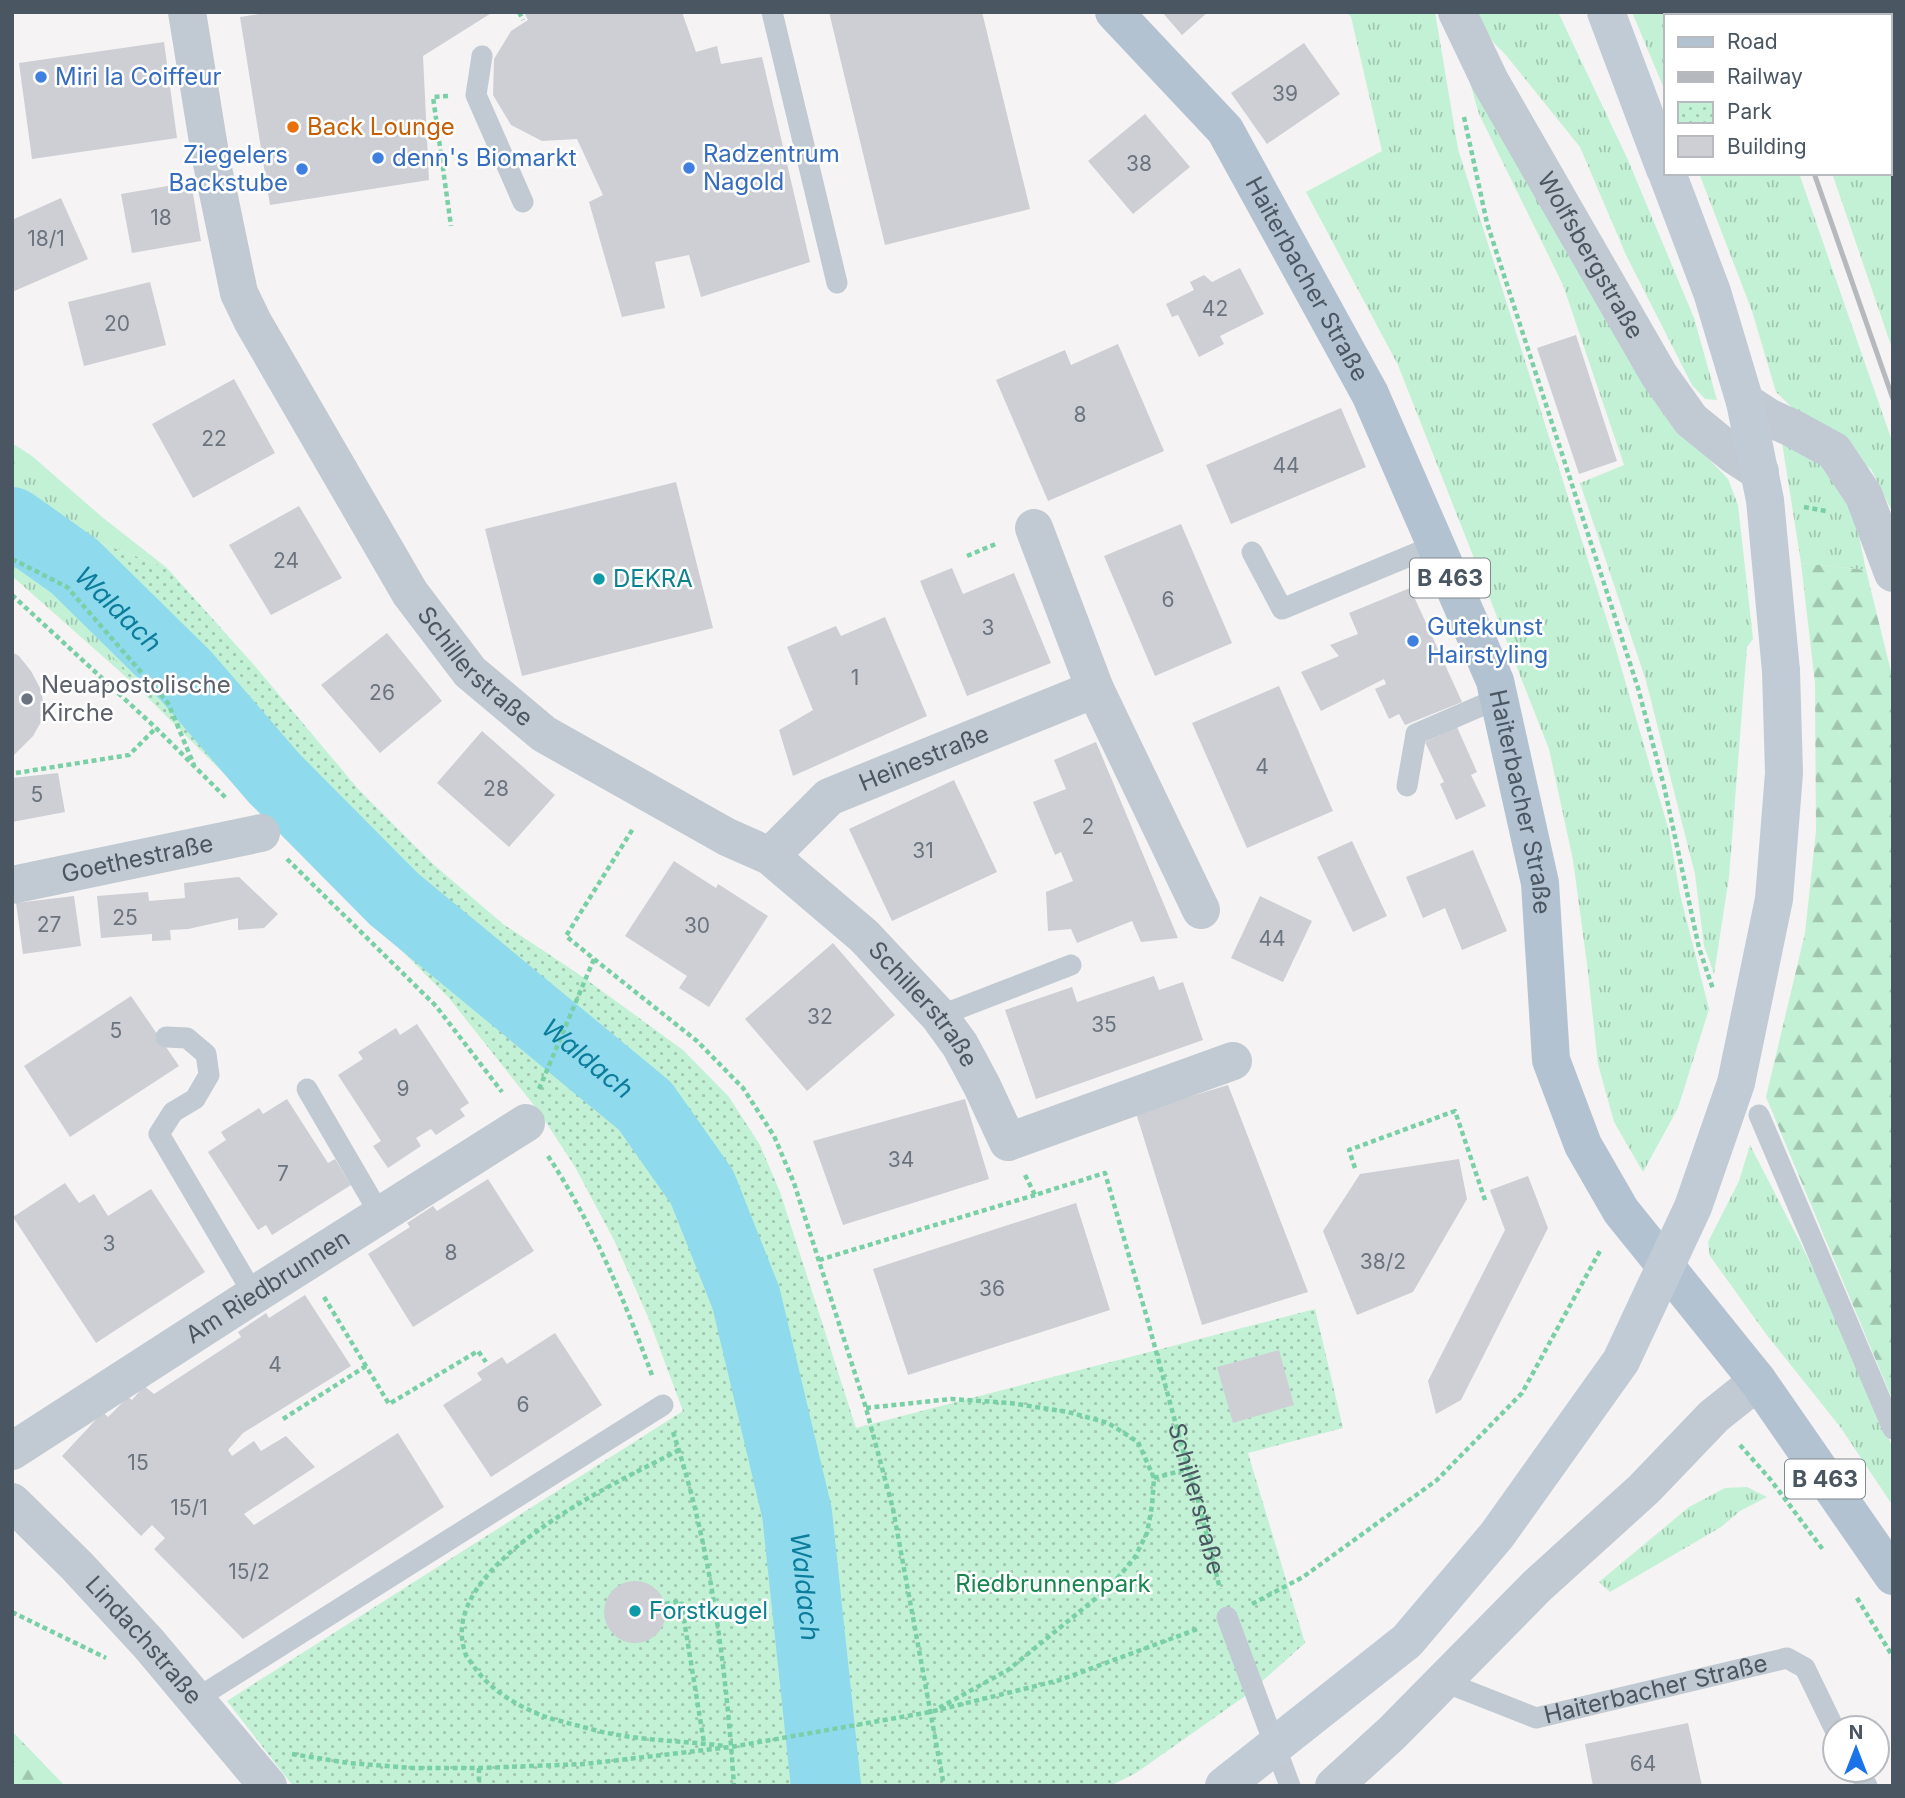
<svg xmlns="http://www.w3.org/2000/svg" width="1905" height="1798" viewBox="0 0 1905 1798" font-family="Inter,sans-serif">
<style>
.grass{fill:url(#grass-tufts)}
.forest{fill:url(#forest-firs)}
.park{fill:url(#park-dots)}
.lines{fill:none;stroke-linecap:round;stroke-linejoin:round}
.river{stroke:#90daee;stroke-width:70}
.building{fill:#cdcfd5}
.path{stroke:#7ad0a6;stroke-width:4.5;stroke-dasharray:5 3.5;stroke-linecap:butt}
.lane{stroke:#c1cad2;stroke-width:21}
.street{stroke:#c1cad2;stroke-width:38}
.secondary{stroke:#c1cbd6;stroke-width:38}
.primary{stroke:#b3c2d1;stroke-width:38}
.rail{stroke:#b5b8bd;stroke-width:5}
.secondary-bridge{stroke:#c1cbd6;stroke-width:38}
.shop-dot{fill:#3f7fe0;stroke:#fff;stroke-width:2.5}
.food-dot{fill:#e8710a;stroke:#fff;stroke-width:2.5}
.culture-dot{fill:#0f9aa8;stroke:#fff;stroke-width:2.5}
.worship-dot{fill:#6b7280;stroke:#fff;stroke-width:2.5}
.labels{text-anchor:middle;stroke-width:5;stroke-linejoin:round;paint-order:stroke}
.number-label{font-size:21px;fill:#6b747e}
.shield{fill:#fff;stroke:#808990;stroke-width:2}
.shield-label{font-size:23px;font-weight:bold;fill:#4a5661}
.shop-label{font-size:24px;fill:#366cbe;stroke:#fff;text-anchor:start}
.food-label{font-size:24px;fill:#c56008;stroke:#fff;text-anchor:start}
.street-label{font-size:24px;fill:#4a5661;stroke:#fff}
.culture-label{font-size:24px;fill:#0d838f;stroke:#fff;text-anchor:start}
.worship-label{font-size:24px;fill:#5b616d;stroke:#fff;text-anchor:start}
.park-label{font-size:24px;fill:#17864f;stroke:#fff}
.water-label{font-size:26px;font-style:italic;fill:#0c7c9b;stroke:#fff}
</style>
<defs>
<pattern id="grass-tufts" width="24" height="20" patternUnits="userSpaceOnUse" patternTransform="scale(1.75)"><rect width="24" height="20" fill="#c3f1d5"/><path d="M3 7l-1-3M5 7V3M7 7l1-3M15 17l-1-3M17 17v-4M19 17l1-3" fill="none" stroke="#a0c6b0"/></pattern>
<pattern id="forest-firs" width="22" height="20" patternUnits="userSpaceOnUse" patternTransform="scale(1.75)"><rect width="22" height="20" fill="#c3f1d5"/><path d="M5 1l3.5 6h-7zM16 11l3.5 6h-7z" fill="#a0c6b0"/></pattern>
<pattern id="park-dots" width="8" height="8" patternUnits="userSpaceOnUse" patternTransform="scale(1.75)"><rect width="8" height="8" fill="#c3f1d5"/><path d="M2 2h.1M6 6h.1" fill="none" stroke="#a0c6b0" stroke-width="1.8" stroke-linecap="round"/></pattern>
</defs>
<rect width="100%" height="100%" fill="#f5f3f3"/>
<!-- grass -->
<path class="grass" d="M1347 12H1435L1458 149 1612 636 1669 831 1680 894 1709 1009 1678 1108 1643 1172 1614 1122 1598 1064 1587 964 1573 860 1549 749 1398 365 1306 192 1382 151 1351 17Z
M1472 12H1558L1628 160 1694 318 1717 400 1705 399 1692 385 1626 255 1580 147 1505 54 1494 43Z
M1632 12H1744L1745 16H1665V91Z
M1777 12H1862L1864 16H1778Z
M1461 52 1685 434 1728 479 1738 505 1753 639 1747 647 1729 877 1714 974 1704 946 1695 874 1646 681 1580 483 1624 465 1563 285 1479 114Z
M1889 85 1893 94V351L1832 173H1889Z
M1699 173H1799L1893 444V513L1871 469 1805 420 1776 392 1752 311Z
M1781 436 1808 449 1843 489 1859 537 1866 570 1801 563Z
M12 443 32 456 102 517 167 568 52 525 29 546 134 684 12 576Z
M1750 1145 1800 1242 1854 1353 1893 1449V1506L1841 1428 1766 1334 1710 1256 1708 1242 1739 1181Z
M1747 1487 1767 1497 1740 1511 1721 1527 1610 1592 1599 1582 1689 1507 1725 1488Z"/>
<!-- forest -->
<path class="forest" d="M1801 563 1866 570 1893 680V1401L1766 1097 1805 933 1816 831 1815 683Z
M12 1731 65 1786H12Z"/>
<!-- park -->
<path class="park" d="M52 525 167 568 254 665 359 790 433 864 503 924 580 975 683 1050 729 1097 760 1145 780 1192 856 1428 1315 1309 1343 1428 1248 1453 1305 1643 1248 1694 1136 1773 1110 1786H293L227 1701 683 1411 648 1317 614 1240 575 1167 540 1113 449 998 134 684 28 546Z"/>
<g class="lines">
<!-- river -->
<path class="river" id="s1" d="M12 522 74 566 186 676 274 778 394 899 645 1106 702 1187 746 1298 797 1513 826 1786"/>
</g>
<!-- building -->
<path class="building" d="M272 12H493L423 56 429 180 270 205 240 17Z
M524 12H682L696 52 717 46 721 64 762 57 810 262 701 297 689 255 655 262 665 308 622 317 589 202 603 195 577 139 542 141 511 125 493 95 494 59 511 31 528 20Z
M829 12H982L1030 209 885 245Z
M1162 12H1208L1182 35Z
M164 42 177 138 32 159 19 63Z
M1304 43 1340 94 1267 144 1231 93Z
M1145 114 1190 167 1133 214 1088 161Z
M191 182 201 241 132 253 121 194Z
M61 198 88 259 12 292V220Z
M1240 268 1264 314 1220 336 1224 344 1199 357 1178 315 1172 317 1166 304 1194 290 1190 282 1204 275 1212 282Z
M150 282 166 345 84 366 68 302Z
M1576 335 1617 461 1579 474 1537 348Z
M1118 344 1164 451 1048 501 996 380 1065 350 1071 365Z
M234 379 275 453 193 498 152 424Z
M1341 408 1366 467 1231 524 1206 465Z
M676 482 713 628 522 676 485 529Z
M299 506 342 578 271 615 229 545Z
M1181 524 1232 643 1155 676 1104 556Z
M952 568 963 594 1014 573 1051 663 967 696 920 581Z
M1410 588 1462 702 1405 725 1399 714 1389 719 1375 689 1386 684 1384 679 1321 711 1301 672 1339 656 1330 645 1358 634 1349 613Z
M885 617 927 716 793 776 779 730 813 710 787 647 836 626 841 636Z
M387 633 442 701 380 753 321 685Z
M12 652 19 656 31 671 41 690 44 707 41 722 33 736 12 757Z
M1279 686 1333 811 1247 848 1192 723Z
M1457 727 1477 772 1471 775 1486 806 1456 820 1440 784 1444 782 1425 742Z
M482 731 555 795 509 847 437 783Z
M1096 742 1178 938 1141 942 1132 921 1077 943 1071 929 1048 931 1046 892 1073 881 1061 852 1055 855 1033 802 1066 789 1054 760Z
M58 773 65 812 12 822V778Z
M954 780 997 872 892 921 849 829Z
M1352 841 1387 916 1353 932 1317 857Z
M1473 850 1507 931 1462 950 1445 908 1423 918 1406 877Z
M674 861 716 888 718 884 768 916 709 1007 679 988 687 976 625 936Z
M239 877 278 914 264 928 238 930V918L188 929 170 930 171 940 152 941V934L101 938 97 896 148 892 149 901 185 898 184 883Z
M74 896 81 946 23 954 16 903Z
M1260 896 1312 921 1283 982 1231 958Z
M833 943 895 1015 807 1091 745 1019Z
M1154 976 1159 990 1183 982 1203 1040 1036 1099 1005 1010 1072 987 1077 1002Z
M131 996 179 1066 70 1137 24 1066Z
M417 1024 469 1103 460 1109 465 1116 436 1135 431 1129 416 1138 421 1146 388 1168 373 1146 381 1141 338 1075 363 1059 358 1052 396 1028 400 1035Z
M1228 1085 1308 1292 1202 1325 1136 1113Z
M287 1099 328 1163 335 1159 351 1185 272 1235 266 1225 258 1230 208 1152 226 1140 221 1132 259 1108 263 1114Z
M965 1099 989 1179 843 1225 813 1141Z
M1459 1159 1467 1199 1413 1292 1357 1315 1323 1231 1360 1174Z
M1528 1176 1548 1228 1461 1400 1436 1414 1428 1381 1505 1230 1490 1190Z
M488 1179 534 1251 413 1327 368 1254 410 1227 407 1223 433 1206 437 1211Z
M65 1183 79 1203 94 1194 108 1216 151 1189 205 1272 96 1343 13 1217Z
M1076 1203 1110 1310 908 1375 873 1269Z
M305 1295 351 1366 243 1433 228 1450 232 1456 254 1441 261 1451 286 1436 315 1467 244 1514 254 1525 398 1433 444 1507 243 1639 154 1549 165 1538 152 1525 141 1536 62 1456 103 1412 108 1417 128 1397 132 1400 144 1386 154 1394 241 1337 238 1332 266 1313 269 1318Z
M555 1333 602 1405 491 1477 443 1405 482 1380 477 1373 502 1357 507 1364Z
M1279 1350 1294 1405 1233 1423 1217 1367Z
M604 1612a31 31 0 1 1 62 0a31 31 0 1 1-62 0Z
M1688 1723 1702 1786H1593L1585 1744Z"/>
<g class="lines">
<!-- path -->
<g class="path">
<path d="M519 12 523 20"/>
<path d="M448 96 433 97 451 226"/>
<path d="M1464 117 1487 223 1638 688 1664 786 1699 948 1713 989"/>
<path d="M1804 507 1826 511"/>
<path d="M967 556 998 543"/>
<path d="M12 559 67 587 168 703 194 765"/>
<path d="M12 595 156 728 227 799"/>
<path d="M16 773 129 755 156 728"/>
<path d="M287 859 436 1006 502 1092"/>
<path d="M594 959 697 1041 743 1088 774 1136 794 1183 866 1408 893 1509 944 1786"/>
<path d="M539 1089 594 959 566 936 634 827"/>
<path d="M548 1156C593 1224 625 1301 653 1378"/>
<path d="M1355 1168 1349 1150 1455 1111 1486 1203"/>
<path id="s2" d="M1025 1175 1035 1195 1105 1173 1147 1318 1188 1469 1197 1496 1220 1589"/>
<path d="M819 1260 1035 1195"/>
<path d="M324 1297 389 1404 478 1351 486 1362"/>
<path d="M866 1408 951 1399 1010 1403 1068 1412 1108 1423 1138 1442 1154 1478 1152 1506 1147 1533 1135 1557 1111 1586 1008 1670 937 1709"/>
<path d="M283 1419 366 1366"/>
<path d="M673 1432C711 1546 726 1667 734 1786"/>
<path d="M1740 1445 1770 1479 1824 1551"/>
<path d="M679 1450C620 1481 435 1565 465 1652 466 1657 470 1661 473 1665 489 1690 519 1707 546 1717 554 1720 563 1721 571 1724 585 1727 599 1732 613 1734 649 1741 687 1741 724 1746"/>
<path d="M1154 1478 1188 1469"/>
<path d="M1857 1598 1893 1657"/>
<path d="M665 1604 681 1601 704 1743"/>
<path d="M1252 1604 1303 1577 1437 1480 1522 1393 1601 1249"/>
<path d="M12 1612 106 1658"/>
<path d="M292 1754 348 1763 412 1768H479L585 1764 731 1747 930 1712 1060 1680 1200 1628"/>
<path d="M479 1768V1786"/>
</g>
<!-- lane -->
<g class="lane">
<path d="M772 12 837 283"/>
<path d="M1892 12 1893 13"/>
<path d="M482 56 476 95 523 202"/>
<path d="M1252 552 1282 609 1436 545"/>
<path d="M1407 786 1416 734 1499 698"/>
<path d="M939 1016 1071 965"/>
<path d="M166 1037 187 1038 206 1054 209 1075 195 1099 173 1112 159 1134 254 1295"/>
<path d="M307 1089 381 1216"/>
<path d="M1759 1115 1893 1429"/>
<path d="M1227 1617 1290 1786"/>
<path id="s3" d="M1442 1681 1536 1718 1787 1658 1805 1668 1835 1730"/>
<path d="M196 1699 663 1405"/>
<path d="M1858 1770 1867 1786"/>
</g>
<!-- street -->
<g class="street">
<path id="s4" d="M187 12 210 154 239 293 253 322 410 593 470 672 544 734 727 837 770 856 864 936 939 1016 960 1045 982 1086 1008 1142 1233 1061"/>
<path id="s5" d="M1457 12 1490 81 1659 375 1691 420 1734 455 1760 472"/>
<path d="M1745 402 1768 417 1792 428 1834 451 1864 496 1893 573"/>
<path d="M1034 528 1095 689"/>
<path id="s6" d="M770 856 829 797 1095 689 1201 910"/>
<path id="s7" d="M12 885 261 833"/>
<path id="s8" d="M12 1451 254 1295 526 1123"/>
<path id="s9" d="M12 1502 77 1566 149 1644 268 1786"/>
<path d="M1334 1786 1392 1733 1537 1586 1644 1489 1714 1416 1758 1381"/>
</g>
<!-- secondary -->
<path class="secondary" d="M1606 12 1665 169
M1667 173 1712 292 1745 402 1765 500 1781 671"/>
<!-- primary -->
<path class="primary" id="s10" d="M1114 12 1225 130 1370 394 1495 681 1540 883 1551 1060 1583 1145 1621 1211 1758 1381 1893 1576"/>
<!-- rail -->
<path class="rail" d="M1758 12 1759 16
M1814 173 1893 399"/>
<!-- secondary-bridge -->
<path class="secondary-bridge" d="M1224 1786 1407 1641 1497 1535 1621 1361 1693 1207 1736 1083 1774 899 1784 773 1781 671"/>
</g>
<!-- markers -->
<g class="shop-dot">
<circle cx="41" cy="77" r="7"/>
<circle cx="378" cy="158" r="7"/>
<circle cx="689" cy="168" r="7"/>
<circle cx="302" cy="169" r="7"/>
<circle cx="1413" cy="641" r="7"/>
</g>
<circle class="food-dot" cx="293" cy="127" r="7"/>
<g class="culture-dot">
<circle cx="599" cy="579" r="7"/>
<circle cx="635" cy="1611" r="7"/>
</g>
<circle class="worship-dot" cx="27" cy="699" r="7"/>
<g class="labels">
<!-- number labels -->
<g class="number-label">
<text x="1285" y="101">39</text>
<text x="1139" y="171">38</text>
<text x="161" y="225">18</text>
<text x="46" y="246">18/1</text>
<text x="1215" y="316">42</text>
<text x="117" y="331">20</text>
<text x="1080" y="422">8</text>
<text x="214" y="446">22</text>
<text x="1286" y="473">44</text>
<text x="286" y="568">24</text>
<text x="1168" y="607">6</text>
<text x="988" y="635">3</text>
<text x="855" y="685">1</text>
<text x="382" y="700">26</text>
<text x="1262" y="774">4</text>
<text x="496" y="796">28</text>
<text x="37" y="802">5</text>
<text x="1088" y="834">2</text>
<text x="923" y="858">31</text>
<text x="125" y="925">25</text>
<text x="49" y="932">27</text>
<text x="697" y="933">30</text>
<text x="1272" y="946">44</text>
<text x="820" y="1024">32</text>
<text x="1104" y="1032">35</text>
<text x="116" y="1038">5</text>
<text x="403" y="1096">9</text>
<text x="901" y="1167">34</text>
<text x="283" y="1181">7</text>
<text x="109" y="1251">3</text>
<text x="451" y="1260">8</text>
<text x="1383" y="1269">38/2</text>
<text x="992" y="1296">36</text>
<text x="275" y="1372">4</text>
<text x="523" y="1412">6</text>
<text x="138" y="1470">15</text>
<text x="189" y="1515">15/1</text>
<text x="249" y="1579">15/2</text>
<text x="1643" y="1771">64</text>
</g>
<!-- shield labels -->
<g class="shield">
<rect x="1410" y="558.5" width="80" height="39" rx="5"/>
<rect x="1785" y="1459.5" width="80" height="39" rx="5"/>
</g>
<g class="shield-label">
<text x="1450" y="586">B 463</text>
<text x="1825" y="1487">B 463</text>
</g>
<!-- shop labels -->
<g class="shop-label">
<text x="55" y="85">Miri la Coiffeur</text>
<text x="703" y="162">Radzentrum<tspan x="703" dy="28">Nagold</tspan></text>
<text x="288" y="163" text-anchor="end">Ziegelers<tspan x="288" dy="28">Backstube</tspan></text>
<text x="392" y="166">denn's Biomarkt</text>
<text x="1427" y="635">Gutekunst<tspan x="1427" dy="28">Hairstyling</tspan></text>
</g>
<!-- food labels -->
<g class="food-label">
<text x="307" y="135">Back Lounge</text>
</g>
<!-- street labels -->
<g class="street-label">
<text dy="8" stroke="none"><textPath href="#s5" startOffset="278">Wolfsbergstraße</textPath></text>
<text dy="8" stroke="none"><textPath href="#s10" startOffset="332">Haiterbacher Straße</textPath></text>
<text dy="8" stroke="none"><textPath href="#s4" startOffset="730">Schillerstraße</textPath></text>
<text dy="8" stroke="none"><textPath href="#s6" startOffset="186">Heinestraße</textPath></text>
<text dy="8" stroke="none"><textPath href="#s10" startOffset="900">Haiterbacher Straße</textPath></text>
<text dy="8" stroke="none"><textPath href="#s7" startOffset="128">Goethestraße</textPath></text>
<text dy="8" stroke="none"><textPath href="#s4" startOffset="1298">Schillerstraße</textPath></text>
<text dy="8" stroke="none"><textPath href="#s8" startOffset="304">Am Riedbrunnen</textPath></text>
<text dy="8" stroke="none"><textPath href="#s2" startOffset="434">Schillerstraße</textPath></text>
<text dy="8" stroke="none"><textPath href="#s9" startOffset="191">Lindachstraße</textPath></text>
<text dy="8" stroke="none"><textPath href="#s3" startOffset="224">Haiterbacher Straße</textPath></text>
</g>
<!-- culture labels -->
<g class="culture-label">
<text x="613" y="587">DEKRA</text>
<text x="649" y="1619">Forstkugel</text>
</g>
<!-- worship labels -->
<g class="worship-label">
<text x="41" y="693">Neuapostolische<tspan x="41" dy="28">Kirche</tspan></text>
</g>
<!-- park labels -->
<g class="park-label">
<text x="1053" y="1592">Riedbrunnenpark</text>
</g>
<!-- water labels -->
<g class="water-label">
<text dy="9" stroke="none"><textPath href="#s1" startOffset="138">Waldach</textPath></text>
<text dy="9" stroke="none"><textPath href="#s1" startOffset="789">Waldach</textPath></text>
<text dy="9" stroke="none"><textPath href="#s1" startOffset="1377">Waldach</textPath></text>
</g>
</g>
<!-- border -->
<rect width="1905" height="1798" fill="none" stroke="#4a5661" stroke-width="28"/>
<!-- legend -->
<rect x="1664" y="14" width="228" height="161" fill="#ffffff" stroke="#b7bbc0" stroke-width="2"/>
<rect x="1678" y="37" width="35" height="10" fill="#b3c2d1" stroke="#b7bbc0" stroke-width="2"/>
<text x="1727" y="49" font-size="21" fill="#4a5661">Road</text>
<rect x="1678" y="72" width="35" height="10" fill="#b5b8bd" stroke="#b7bbc0" stroke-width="2"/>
<text x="1727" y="84" font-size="21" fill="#4a5661">Railway</text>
<rect x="1678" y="102" width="35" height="21" fill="url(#park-dots)" stroke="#b7bbc0" stroke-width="2"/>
<text x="1727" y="119" font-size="21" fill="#4a5661">Park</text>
<rect x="1678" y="136" width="35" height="21" fill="#cdcfd5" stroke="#b7bbc0" stroke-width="2"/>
<text x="1727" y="154" font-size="21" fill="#4a5661">Building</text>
<!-- north arrow -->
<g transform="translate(1856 1749)"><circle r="33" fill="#ffffff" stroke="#b7bbc0" stroke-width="2"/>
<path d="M0-5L12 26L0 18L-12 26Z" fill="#1a73e8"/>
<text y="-10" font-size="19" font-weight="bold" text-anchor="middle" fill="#4a5661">N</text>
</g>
</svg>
